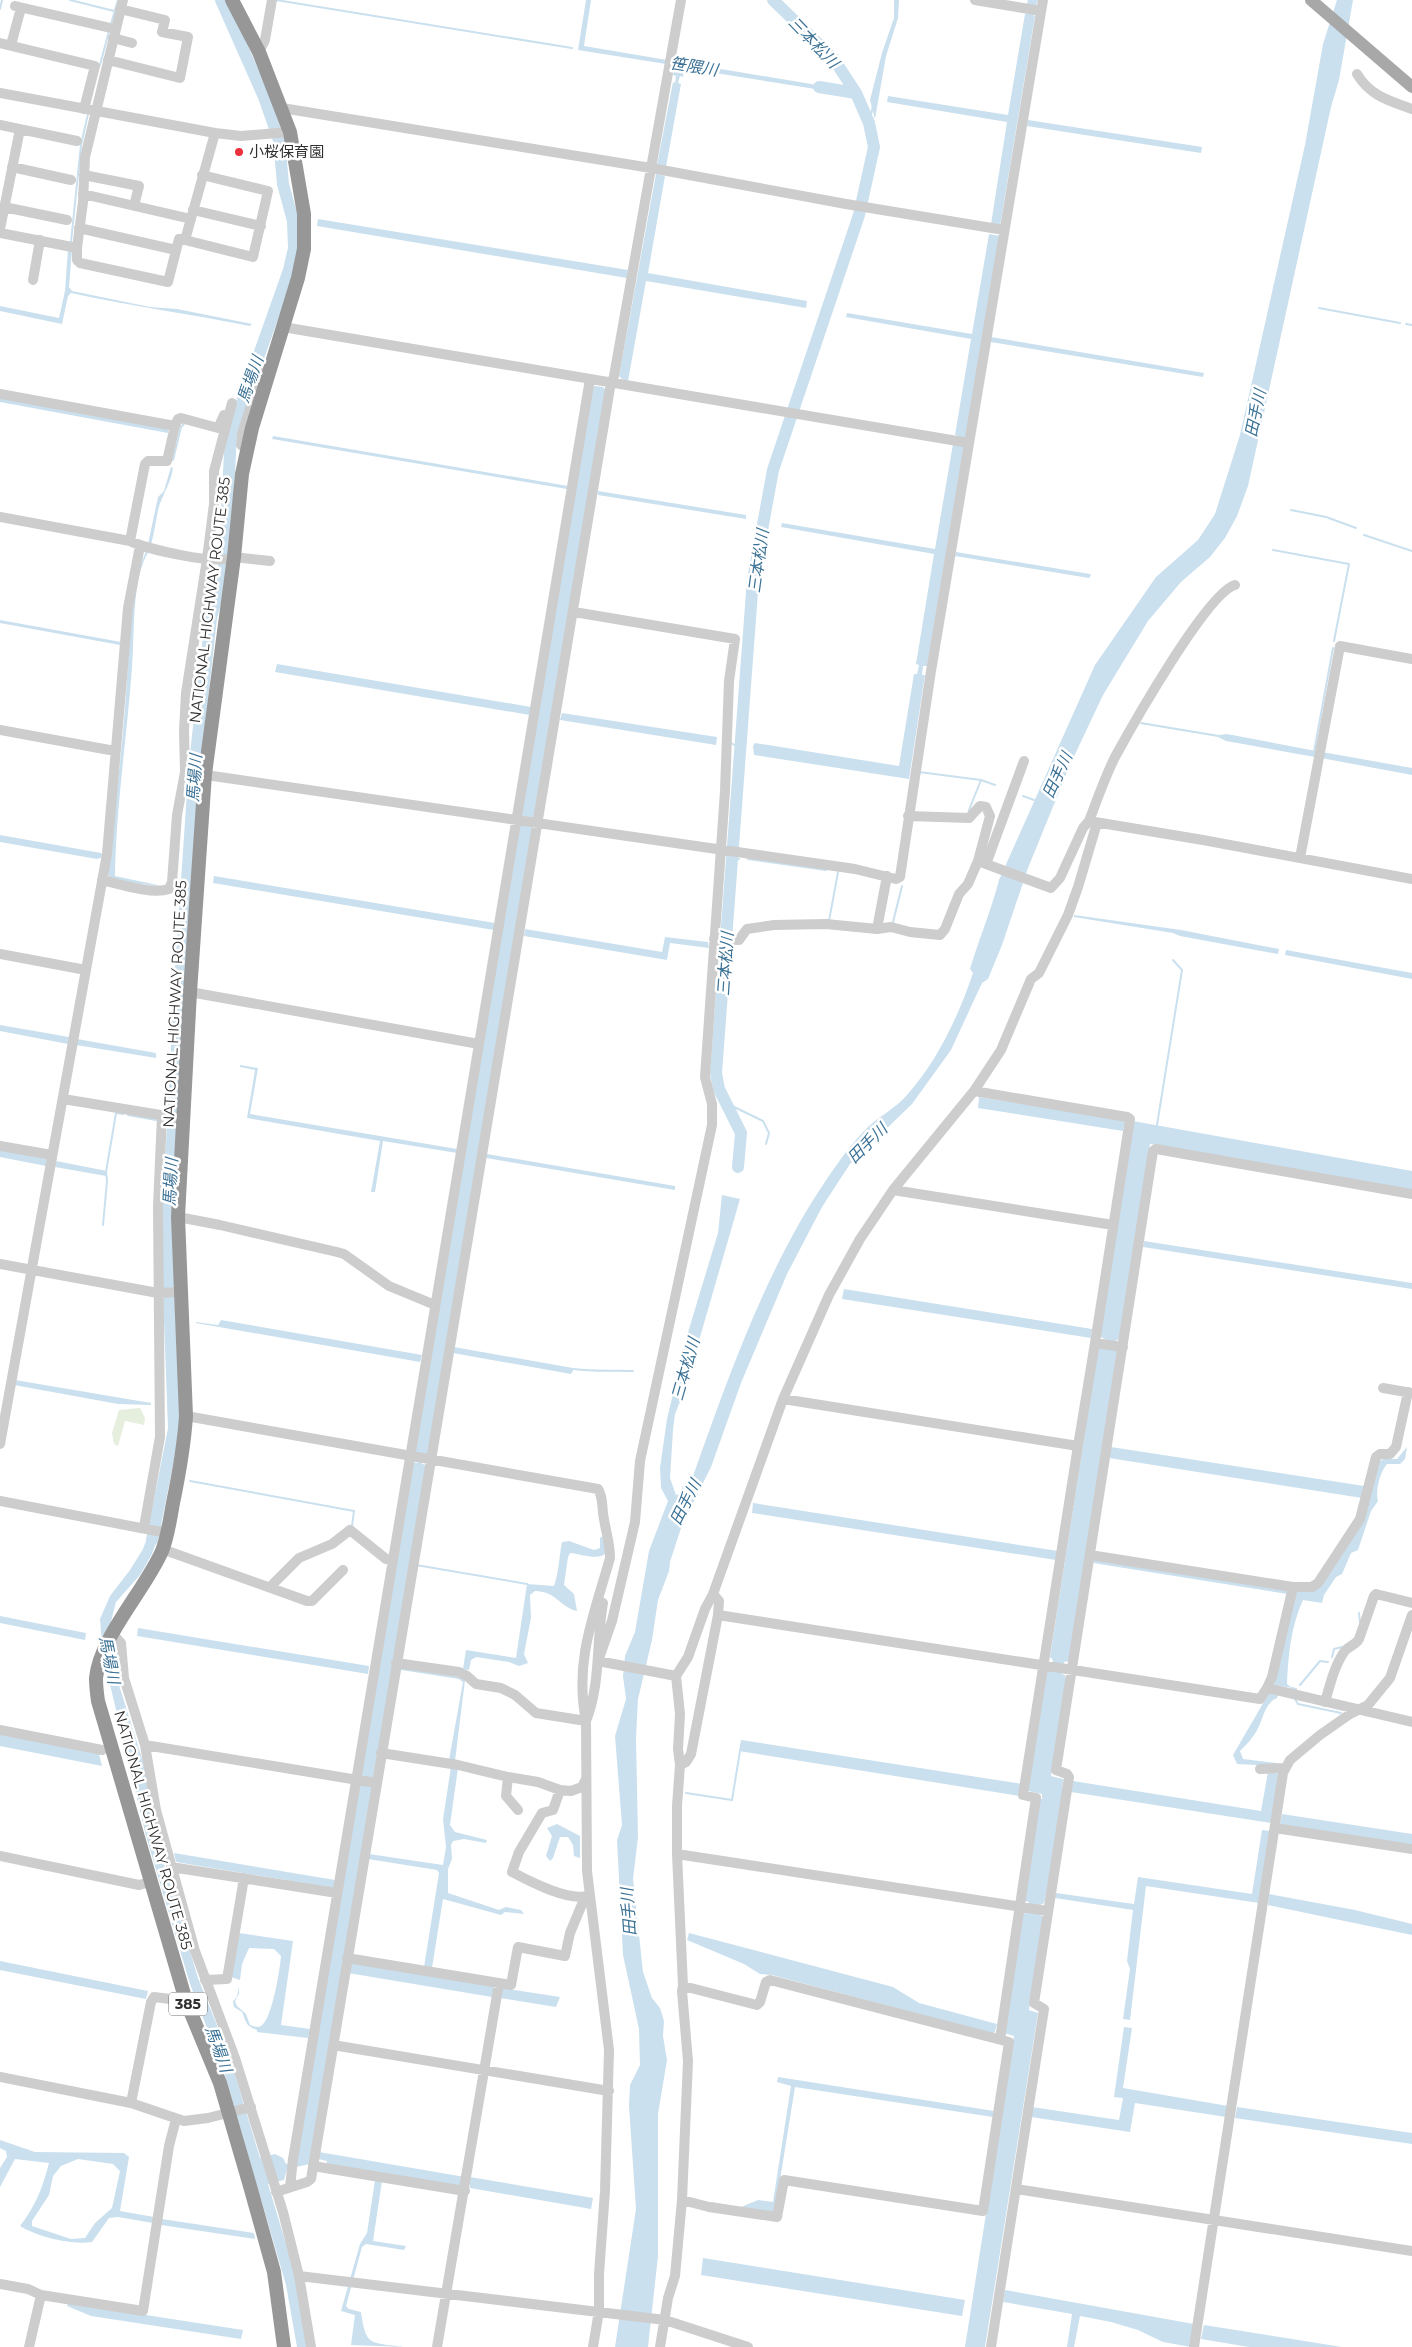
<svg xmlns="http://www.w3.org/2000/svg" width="1412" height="2347" viewBox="0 0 1412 2347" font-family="Montserrat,'Noto Sans JP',sans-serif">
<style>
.green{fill:#e6eede}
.water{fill:#cae0ee;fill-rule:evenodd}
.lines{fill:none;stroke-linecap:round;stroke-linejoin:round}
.stream{stroke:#cae0ee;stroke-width:2}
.river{stroke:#cae0ee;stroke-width:12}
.minor{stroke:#cdcdcd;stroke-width:10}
.major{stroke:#a8a8a8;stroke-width:12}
.highway{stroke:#979797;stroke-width:14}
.poi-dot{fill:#eb2f3c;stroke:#fff;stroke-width:2}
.labels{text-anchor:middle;stroke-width:5;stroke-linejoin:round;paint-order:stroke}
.shield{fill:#fff;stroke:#6e6e6e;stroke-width:1}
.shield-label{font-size:14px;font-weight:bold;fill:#303030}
.poi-label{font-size:15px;fill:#303030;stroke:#fff;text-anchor:start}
.street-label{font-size:15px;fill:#303030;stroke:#fff}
.water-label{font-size:16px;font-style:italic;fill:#3b7296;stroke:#fff}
</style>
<rect width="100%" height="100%" fill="#fff"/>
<!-- green -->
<path class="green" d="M140 1408 145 1418 144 1425 125 1421 118 1446 114 1444 112 1433 119 1410Z"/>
<!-- water -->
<path class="water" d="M586 0H591L584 46 667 60 666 64 578 50Z
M894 0H899L898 18 886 56 875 119 870 100 882 53 894 18Z
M1028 0H1038L1033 15 1035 16 1000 226 991 224 1007 122 887 102 888 96 1008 115 1025 14H1029L1030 5 1027 4Z
M1337 0H1353L1339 80 1331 107 1248 486 1237 516 1225 538 1210 557 1181 582 1148 621 1103 695 1070 765 1028 868 1002 945 988 979 982 983 951 1050 912 1104 850 1164 822 1207 787 1274 741 1383 711 1467 682 1525 670 1562 669 1571 658 1600 652 1640 638 1699 636 1738 638 1837 633 1879 643 1972 652 1998 660 2008 664 2021 663 2036 667 2060 658 2114V2256L648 2347H615L636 2209 629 2106 630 2085 640 2065 639 2029 623 1955 617 1840 622 1825 615 1736 626 1699 623 1676 625 1656 635 1632 649 1551 668 1501 661 1488 660 1468 667 1419 686 1339 718 1233 722 1195 740 1199 685 1389 675 1414 673 1430 670 1478 676 1495 679 1494 684 1484 692 1479C725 1386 759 1289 810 1205 826 1180 843 1153 864 1131 876 1118 895 1109 907 1095 938 1060 958 1017 973 973L970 969C979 939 991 911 999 880L1095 665 1156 577 1198 540 1215 514 1240 435 1305 145 1323 44Z
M673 61 835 88 834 92 684 68 683 77 680 76 678 83 681 84 666 167 657 165 673 82 675 83 676 76 673 75 675 66 672 65Z
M1028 120 1202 147 1201 153 1027 126Z
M656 174 665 176 648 273 807 301 806 308 646 281 628 381 622 379 619 376Z
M318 219 628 270 627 278 317 226Z
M989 234 1000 236 966 437H962L961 445 964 446 927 666H923L922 675H925L909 779 754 755 753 746 755 743 899 766 914 674H917L919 665 916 664 934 554 781 527 782 523 935 549 953 444 957 445 958 436 955 435 971 339 846 317 847 313 972 334Z
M68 249 72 250 69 287 72 291 150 307 177 309 252 324 250 326C190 314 131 306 71 293L68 296 62 324 0 311V306L59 318 65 291Z
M991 337 1204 373 1203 377 991 342Z
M595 386 603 387 606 391 428 1454H423L422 1464 427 1465 310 2164 287 2169 284 2180 268 2184 295 2274 307 2347H297L286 2285 224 2072 190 1984 146 1836 103 1655 100 1619 110 1596 130 1570 143 1549 153 1522 162 1525 152 1554 140 1575 116 1602 108 1633 119 1685 144 1765 151 1809 165 1868 198 1978 230 2058 260 2158 275 2154 283 2158 286 2164 297 2161 412 1462 417 1463 419 1454 414 1452 591 388Z
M0 398 169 429 168 433 0 402Z
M273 436 568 486 567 489 272 439Z
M171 467 173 468C171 483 162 495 158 510 156 521 154 533 151 545L148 544 158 497 164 491Z
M598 491 746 515V519L598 495Z
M146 551H149C131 578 135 635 132 667 127 737 116 806 115 876L162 886 137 884 109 877 108 873C114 813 122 754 126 694 130 646 128 596 146 551Z
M956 552 1090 574 1091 575 1089 578 955 556Z
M0 620 121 642 120 645 0 623Z
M277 664 531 707 530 715 275 672Z
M562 713 717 737 716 745 560 720Z
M1141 722 1219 735 1227 734 1316 751 1315 757 1226 741 1218 737 1140 724Z
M1322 752 1412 768V775L1321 758Z
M0 835 101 853 103 857 97 859 0 842Z
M214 876 495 923 494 930 213 883Z
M1074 915 1181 930 1279 949 1278 954 1180 936 1173 933 1074 917Z
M525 929 662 952 665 937 708 942 709 948 670 943 667 960 524 936Z
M1286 950 1412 973V979L1285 955Z
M0 1025 69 1037 68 1044 0 1031Z
M77 1039 156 1053V1058L76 1045Z
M240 1065 258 1068 250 1114 457 1149V1153L383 1141 375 1192H371L380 1141 247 1118 255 1070 240 1067Z
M979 1097 1125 1120 1123 1131 978 1108Z
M1133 1121 1412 1171V1190L1150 1144 1120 1339 1115 1341 1113 1349 1117 1351 1069 1661 1064 1662 1062 1674 1065 1675 1066 1683 1051 1776 1063 1779 1062 1801 1047 1890 1044 1903 1040 1905 1039 1914 1043 1917 1029 2010 1038 2013 985 2347H965L1014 2036 1004 2033 1023 1914 1028 1912 1029 1902 1024 1901 1040 1799H1042V1794L1028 1791 1047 1672H1051L1053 1660 1050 1657 1098 1349 1103 1348 1105 1339 1099 1336Z
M0 1150 47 1159 46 1166 0 1157Z
M487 1154 675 1186V1190L486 1158Z
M56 1161 107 1171 106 1176 55 1167Z
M1144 1241 1412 1283V1289L1143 1247Z
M844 1289 1092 1329 1091 1338 842 1299Z
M221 1320 422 1355 420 1362 196 1323V1322L218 1325Z
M454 1347 573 1368 574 1369 571 1374 453 1353Z
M15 1380 151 1403V1405L118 1404 14 1385Z
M1111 1447 1364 1486 1362 1498 1109 1458Z
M1407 1447 1405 1459 1400 1464H1387C1380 1472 1375 1491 1378 1501L1371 1511 1358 1550 1351 1553 1342 1574 1336 1577 1324 1595 1322 1603 1303 1600C1291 1626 1288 1656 1287 1684L1292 1688 1274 1685 1296 1590 1318 1589 1363 1522 1379 1462 1383 1459H1397Z
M753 1503 1058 1551 1056 1560 752 1513Z
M604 1535 606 1553C598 1561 581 1554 570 1553L568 1557 564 1585 574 1594 577 1611C559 1607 558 1592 535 1591L530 1595 531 1618 524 1654 528 1663 519 1666 509 1662 476 1657 471 1660 469 1670 463 1669 466 1650 516 1658 527 1584 554 1586C559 1571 559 1557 562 1542L569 1541 594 1550 600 1548V1538Z
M1094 1559 1288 1589 1287 1594 1093 1563Z
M0 1616 86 1633 85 1640 0 1623Z
M138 1628 369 1666 368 1674 137 1636Z
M401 1667 460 1677 465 1680 455 1761 449 1760 463 1682 459 1679 401 1670Z
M1269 1693 1278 1695 1277 1698C1264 1703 1263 1721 1256 1732 1252 1739 1246 1745 1240 1751L1243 1759 1277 1763 1276 1766 1237 1764 1233 1755Z
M0 1734 99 1754 102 1766 0 1746Z
M741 1740 1022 1784 1020 1796 739 1751Z
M451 1767 458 1768 450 1825 455 1832 487 1840 486 1843 464 1839 453 1841 451 1845 452 1859 448 1869V1893L499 1910 506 1907 521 1910 524 1914 505 1912 501 1915 443 1899 432 1968 424 1967 439 1873 437 1870 368 1859 369 1854 443 1865 446 1847 443 1819Z
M1268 1772 1279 1774 1271 1823 1071 1792 1073 1781 1261 1811Z
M1282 1814 1412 1834V1846L1280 1825Z
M557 1824 580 1836V1858L574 1856 573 1845 568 1837H560L553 1858 550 1861 546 1856 552 1836 547 1828Z
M1262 1830 1270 1831 1259 1903 1146 1886 1130 2020 1123 2019 1130 1969 1127 1961 1133 1910 1055 1898 1056 1893 1134 1904 1138 1877 1252 1894Z
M174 1853 335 1880 334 1888 176 1862Z
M1269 1894 1355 1910 1412 1924V1935L1268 1905Z
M239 1933 293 1941 281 2025 310 2029 308 2038 257 2032V2030C245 2026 246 2021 242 2012L234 2007 233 2001 237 1997 239 1986V1994L235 2001 237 2006 246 2014 250 2025C253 2026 258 2028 261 2026 272 2020 280 1969 281 1956L274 1949 249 1948 242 1964 240 1980 231 1977Z
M689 1933 893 1987 919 2003 997 2024 994 2034 772 1975 760 1974 744 1964 687 1940Z
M0 1961 148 1991 146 1999 0 1970Z
M350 1962 494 1986 492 1997 348 1973Z
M502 1988 560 1997 556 2007 500 1998Z
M1124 2027 1132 2028 1123 2088 1228 2106 1226 2117 1135 2103 1130 2132 1031 2117 1032 2107 1119 2120 1123 2098 1114 2097Z
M778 2077 994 2111 993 2117 795 2087 775 2211 772 2214 711 2204V2202L741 2207 758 2200 773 2202 791 2086 777 2082Z
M1237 2107 1412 2133V2144L1235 2118Z
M0 2140 35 2152 124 2153 129 2157 120 2211 154 2217 153 2223 118 2217 109 2218 92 2242C71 2245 38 2237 20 2226 35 2207 43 2187 49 2163L15 2159 0 2187V2168L7 2157 6 2151 0 2148ZM78 2159 113 2164 120 2171 112 2208 95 2223 85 2238 71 2239 32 2226V2221L49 2195 53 2176 61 2166Z
M319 2152 465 2177 462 2187 326 2164 327 2161 318 2159Z
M470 2177 593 2198 591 2209 470 2188Z
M375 2180 382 2181 373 2241 406 2246 404 2250 366 2244 362 2247 346 2306 349 2309 361 2312C366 2347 370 2342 404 2347L351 2345 355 2315 341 2311 360 2244 367 2233Z
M162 2219 254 2233 255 2239 161 2225Z
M703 2258 965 2300 962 2316 701 2275Z
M1005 2290 1194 2324 1191 2347 1163 2342 1138 2330 1111 2322 1080 2316 1074 2347H1067L1072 2314 1003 2302Z
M68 2303 243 2330 241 2339 91 2316 67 2306Z
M1204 2325 1342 2347H1249L1201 2339Z"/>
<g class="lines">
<!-- stream -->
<path class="stream" d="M70 0 114 11
M276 0 572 48
M0 9 2 0
M111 24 118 0
M100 65 109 31
M869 123 873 106
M71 242 81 145 88 114
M1319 308 1400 323
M1406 324 1412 325
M173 460 181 427 184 424
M1291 510 1326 517 1356 528
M1364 535 1412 551
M1273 550 1349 564 1334 641
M731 743 740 748
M1314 752 1333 648
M919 772 981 780 995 785
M1023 796 1034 800
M969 810 981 780
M734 859H739
M748 859 826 870
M829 921 838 872
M893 922 902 886
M728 934H733
M717 946 727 947
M726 1103 763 1121 769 1133 766 1144
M128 1115 156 1120
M1157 1125 1182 970 1173 960
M103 1225 107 1181 106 1172 116 1113 123 1114
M574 1369C594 1372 613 1370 633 1371
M190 1481 354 1511 352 1526
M416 1565 527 1584
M1359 1613 1360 1623
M1332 1657 1334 1649 1342 1647
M1300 1685 1320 1661 1328 1662
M1292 1688 1296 1689V1692
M1295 1699 1298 1704 1341 1713
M686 1793 732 1800 740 1751"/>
<!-- river -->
<path class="river" d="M819 87 856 93
M738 1167 741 1133 719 1089 716 1073 753 579 773 470 859 215 874 147 869 123 856 93 833 58 773 0
M152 1540 174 1429 167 1239 181 969 195 763 211 618 224 569 231 434 289 270 294 248 293 221 283 184 279 140 264 97 221 0"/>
<!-- minor -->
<path class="minor" d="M123 0 85 157 83 202 77 248V260L80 263 168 282 179 239 185 240 215 133
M975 0 1041 11
M15 6 115 29
M113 38 132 43
M0 43 95 66 84 109
M11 45 21 8
M259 52 265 40 272 0
M108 60 180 78 188 37 162 32 165 20 120 9
M1357 74C1370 96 1390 101 1412 109
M0 93 215 133 241 136 290 132
M282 108 651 168 846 204 1004 230
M0 125 77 141
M12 167 71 180
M84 175 139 186 134 206
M83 194 191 219
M4 207 67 220
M193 210 261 226
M79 228 176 250
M0 229 20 129
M0 233 77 248
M185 240 253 257 268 191 202 175
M33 280 40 240
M283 327 969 443
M0 394 175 426 167 461H148L145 464 130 541
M175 426 178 419 181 418 218 428 224 415
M247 449 241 445 242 434 259 380 263 372 270 369
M0 517 130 541C146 549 219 566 234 557L270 561
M574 612 735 639 729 681 725 791 705 1077 712 1104V1125L640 1461 635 1522 612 1621 598 1661
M0 730 115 751
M185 772 855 869 896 879 900 877 931 671 1043 0
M1089 821C1097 800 1105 777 1115 757 1132 726 1207 593 1235 585
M1300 858 1340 646 1412 659
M978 861 1051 888 1060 878 1083 828 1089 821 1203 840 1412 879
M986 864 1024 761
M102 880C120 884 152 895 169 889L172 882 177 815 185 772 184 731 186 693 207 559 214 504V471L232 403
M877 929 887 876
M714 939 739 940 747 929 774 925 826 924 877 929 891 927 910 932 940 935 945 929 959 894 968 884 978 861 990 816 986 807 980 806 969 818 908 816
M0 954 86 970
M190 992 479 1044
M974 1091 1127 1117 1130 1119 1095 1343
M63 1099 185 1119
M0 1146 52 1155
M893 1190 1113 1225
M178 1217 220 1225 337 1252 344 1254 389 1286 435 1305
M0 1264 158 1293 181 1292
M1383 1388 1412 1393
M783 1399 829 1295 860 1239 893 1190 974 1091 1001 1050 1031 979 1039 973 1068 915 1078 887 1097 823
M186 1416 598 1489C603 1497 602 1505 603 1513 605 1529 610 1542 610 1558 594 1615 574 1661 586 1721L536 1713 515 1695 501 1688 476 1684 467 1676 459 1672 396 1663
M0 1444 107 854 128 608 140 546
M0 1501 167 1533
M144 1527 160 1437 158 1206 162 1116
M162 1549 307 1601H312L343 1570
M1090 1555 1293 1587H1312L1318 1583 1360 1519 1376 1457 1380 1454H1390L1396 1447 1408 1392
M270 1587 299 1558 332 1544 350 1530 386 1559 393 1561
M718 1615 1260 1699 1267 1688 1412 1722
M113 1634 121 1643 124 1678 145 1745 156 1810 195 1951 235 2058 283 2212 299 2276 311 2347
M598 1661 676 1676
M1267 1688 1272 1677 1293 1587
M1325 1702C1330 1685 1334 1667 1344 1652 1348 1646 1355 1646 1359 1639L1374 1596 1376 1594 1412 1603
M0 1730 102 1750
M145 1745 376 1783
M381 1753 458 1765 508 1777
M680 1765 686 1762 691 1754 718 1615 719 1601 713 1594
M1260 1769 1284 1768
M560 1790 553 1810 542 1813 519 1852 512 1872C529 1881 570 1903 589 1895
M518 1810 506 1796 508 1777 538 1782 560 1790 571 1791 582 1787 586 1779
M1275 1828 1412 1849
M677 1854 1048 1911
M0 1856 139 1885 150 1882
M171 1867 337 1893
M347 1958 511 1985 518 1947 565 1956 570 1933 585 1897
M205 1980 227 1979 244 1878
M1000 2039 1036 1798 1023 1795 1078 1446
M333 2045 609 2091
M0 2077 131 2103 184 2121 208 2118 251 2107
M131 2103 151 2002 154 1997 186 2001
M313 2166 465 2191
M290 2187 293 2159 590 379
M1016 2189 1412 2251
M276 2192 307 2182 311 2179 610 388 614 376 681 0
M682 2200 709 2207 777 2217 784 2180 983 2211 1009 2042 770 1980 766 1982 760 2002 757 2005 683 1986
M299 2276 665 2320 748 2347
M0 2284 28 2289 41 2295 143 2311 169 2146 176 2119
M29 2347 41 2295
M437 2347 499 1983
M593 2347 599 2311V2274L605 2191 609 2050 587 1871 586 1721C601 1684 596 1642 603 1603
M660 2347 668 2298 675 2276 682 2200 688 2061 682 1991 683 1986 677 1854V1806L680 1765 678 1749 680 1714 676 1676 688 1657 705 1609 713 1594 783 1399 1078 1446 1095 1343 1123 1347
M991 2347 1044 2009 1034 2003 1069 1777 1067 1774 1056 1770 1153 1151 1156 1149 1412 1194
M1194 2347 1283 1773 1290 1760 1320 1735 1350 1714 1368 1705 1390 1678 1412 1615"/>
<!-- major -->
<path class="major" d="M1311 0 1412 87"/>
<!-- highway -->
<path class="highway" d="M232 0 259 52 290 132 304 214V249L298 278 252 428 242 474 234 557 205 774 190 992 178 1217 186 1416C184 1446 179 1474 173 1503 170 1519 168 1536 162 1551 145 1590 100 1637 96 1678 96 1686 97 1694 98 1701L186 2001 220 2083 250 2186 274 2272 284 2347"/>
</g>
<!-- markers -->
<circle class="poi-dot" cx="239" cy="152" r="5"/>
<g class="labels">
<!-- shield labels -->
<rect class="shield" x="169" y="1992.5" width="38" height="23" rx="4"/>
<g class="shield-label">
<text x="188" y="2009">385</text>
</g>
<!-- poi labels -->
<g class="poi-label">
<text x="249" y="157">小桜保育園</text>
</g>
<!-- street labels -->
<g class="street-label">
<text transform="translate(210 600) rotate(-83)" y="5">NATIONAL HIGHWAY ROUTE 385</text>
<text transform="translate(175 1004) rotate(-87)" y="5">NATIONAL HIGHWAY ROUTE 385</text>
<text transform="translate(153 1830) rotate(74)" y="5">NATIONAL HIGHWAY ROUTE 385</text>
</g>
<!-- water labels -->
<g class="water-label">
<text transform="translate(814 42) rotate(46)" y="6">三本松川</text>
<text transform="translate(694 66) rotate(9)" y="6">笹隈川</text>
<text transform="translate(250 379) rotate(-71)" y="6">馬場川</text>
<text transform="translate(1255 413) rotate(-78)" y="6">田手川</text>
<text transform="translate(758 561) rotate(-82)" y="6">三本松川</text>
<text transform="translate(1057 775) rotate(-65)" y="6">田手川</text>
<text transform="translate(194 778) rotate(-86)" y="6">馬場川</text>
<text transform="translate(725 964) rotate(-86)" y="6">三本松川</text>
<text transform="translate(867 1143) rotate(-45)" y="6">田手川</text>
<text transform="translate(170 1182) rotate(-87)" y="6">馬場川</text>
<text transform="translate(685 1369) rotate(-74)" y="6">三本松川</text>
<text transform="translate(685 1502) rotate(-63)" y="6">田手川</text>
<text transform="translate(110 1660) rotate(79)" y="6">馬場川</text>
<text transform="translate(628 1912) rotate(-94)" y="6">田手川</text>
<text transform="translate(219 2049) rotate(70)" y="6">馬場川</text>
</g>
</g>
</svg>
